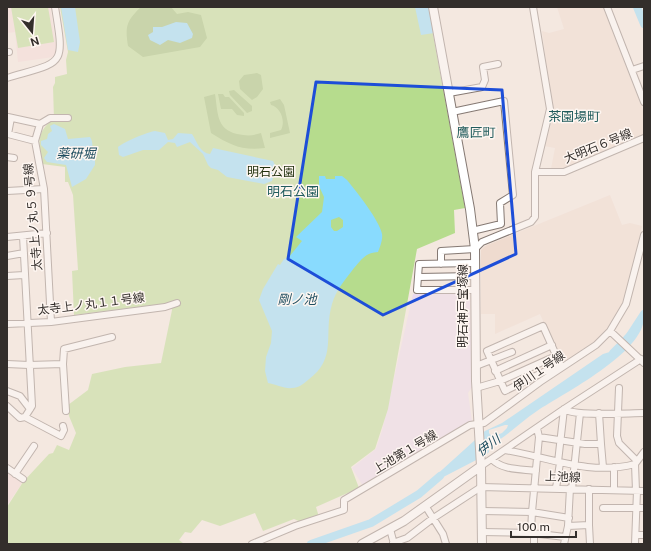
<svg xmlns="http://www.w3.org/2000/svg" width="651" height="551" viewBox="0 0 651 551" font-family="'Public Sans','Noto Sans JP',sans-serif">
<style>
.built{fill:#efdbcf}
.education{fill:#f4d9d7}
.medical{fill:#eadaed}
.green{fill:#b6dc8d}
.forest{fill:#95bc6a}
.water{fill:#89dbfe;fill-rule:evenodd}
.lines{fill:none;stroke-linecap:round;stroke-linejoin:round}
.river{stroke:#89dbfe;stroke-width:8}
.minor-casing{stroke:#857973;stroke-width:8}
.major-casing{stroke:#857973;stroke-width:10}
.minor{stroke:#fff;stroke-width:6}
.major{stroke:#fff;stroke-width:8}
.marked{fill:none;stroke:#1d4ed8;stroke-width:3;stroke-linejoin:round}
.labels{text-anchor:middle;stroke-width:3;stroke-linejoin:round;paint-order:stroke}
.street-label{font-size:12px;fill:#332e2b;stroke:#fef6f1}
.park-label{font-size:12px;fill:#21300d;stroke:#fef6f1}
.neighbourhood-label{font-size:13px;fill:#215c5d;stroke:#fef6f1}
.water-label{font-size:13px;font-style:italic;fill:#1f4e60;stroke:#fef6f1}
</style>
<rect width="100%" height="100%" fill="#f4e8e0"/>
<!-- built -->
<path class="built" d="M557 7H603L644 113V134L565 168 551 169 555 148 544 146 553 118 542 31 549 33 564 29Z
M610 195 622 225 630 223 642 226 626 296 621 310 607 330 599 339 562 363 540 314 495 334V314H481V250L485 246Z"/>
<!-- education -->
<path class="education" d="M7 7H50L57 51 53 57 18 62 15 32 7 33Z
M7 471 23 482 7 505Z"/>
<!-- medical -->
<path class="medical" d="M413 294H470L472 387 468 393 472 421 363 486 352 468 376 449 382 431Z"/>
<!-- green -->
<path class="green" d="M11 7H48L54 42 18 48Z
M60 7H428L465 208 454 210 455 233 417 249 388 409 375 449 351 467 359 488 316 507 319 517 301 522 294 519 263 531 255 513 220 526 202 520 191 533 185 532 179 540 183 543V544H7V507L23 482 49 454 53 453 57 445 69 450 76 433 69 416 68 405 88 390 92 374 125 367 161 363 172 310 170 303 74 315 72 271 78 270 73 195 68 182H65V167L42 164C39 144 35 132 54 119L53 87 55 83V77L67 74 66 60 68 52Z"/>
<!-- forest -->
<path class="forest" d="M141 7H171L177 14 188 12 201 15 207 38 200 47 143 57 128 46C125 27 126 21 141 7Z
M257 73 261 75 263 89 257 97 252 100 240 89 239 81 244 75Z
M234 90 252 106V111L247 113 230 95 229 91Z
M215 94C218 112 216 129 237 134 247 136 252 136 261 133L265 148C242 151 230 145 211 133L204 97Z
M218 94H223L225 97H229L244 113V116L237 115 232 109H221Z
M280 99 284 105 290 133 270 138V133L281 130C286 120 280 107 271 105L270 102Z"/>
<!-- water -->
<path class="water" d="M61 7H75L80 42 78 52 68 50Z
M415 7H429L434 33 421 35Z
M176 22 187 23 193 34 192 38 180 43 168 40 160 45 150 40 148 35 153 32V27H162Z
M54 124 65 129 68 139 90 137C94 143 92 149 91 156L95 159V165L86 179 72 187 66 165 47 162 44 158 48 152 41 145V141L47 139 48 134 52 131 50 126Z
M155 131 165 133 168 140 173 139 178 133 192 134C197 142 200 153 210 154L213 148 273 161 276 167 272 181 264 184 227 177 218 170 211 168 208 165 203 154 190 142 177 147 175 143 168 142 159 150H143L123 157 119 155 118 147C124 142 147 132 155 131Z
M319 176H325L326 179H335V176H342L347 180C356 191 380 221 382 234 383 239 380 247 378 252 365 253 362 259 354 268 345 280 336 290 332 304 323 335 338 358 308 380 303 384 299 388 292 388 285 389 275 384 268 383L265 371 266 357 271 343 272 331 259 300 263 289 278 264 280 265 284 259 289 257 302 241 296 237 322 212 324 197 319 186ZM339 217 343 220V227L337 231H334L331 227V220Z
M644 317C644 353 564 393 537 411 520 422 506 438 488 446L489 452 484 456 422 488 485 431 502 423 603 354 613 351 625 335ZM505 425H508L507 428 502 433 492 437 489 433V430Z"/>
<g class="lines">
<!-- river -->
<path class="river" d="M637 7 644 24
M613 353 629 337 644 314
M311 544 371 523 419 494 440 476"/>
<defs>
<path id="minor" d="M607 7 644 102
M7 52H9
M632 70 644 66
M7 78C64 61 65 68 55 7
M449 93 482 87 485 80 483 67 498 64
M452 112 504 101 513 195 500 203 501 224 472 231
M8 117 40 124
M11 118 8 134 35 141
M7 157 14 158
M535 172H564L644 138
M7 191 44 189
M7 237 47 233
M7 256 24 253
M474 263 419 264 417 290H476
M441 264V251L475 249 482 242 531 222 535 217V172L550 109 533 7
M7 276 24 275
M419 277 475 276
M51 322 44 189 35 141 40 124 50 118H68
M7 324 51 322 165 307 177 303
M543 326 560 364 505 391 487 351Z
M610 331 644 363
M7 364 29 365 63 364
M476 366 512 352
M495 371 552 345
M476 388 500 381 556 356
M619 388 617 436 619 443 637 461
M7 391 20 396 30 409
M7 406 20 418 25 417 32 406 23 236
M564 409C575 417 627 413 644 413
M66 411 63 364 64 349 112 337
M25 417 61 436 64 430 63 426
M539 437 585 444H601L599 413
M601 444 603 467
M505 450C548 457 590 476 635 464
M492 459C501 470 522 469 536 471
M558 462 564 409
M635 464 636 491
M635 464 644 452
M481 466 564 409 641 359
M614 467V490
M7 468 23 479
M15 474 34 446
M556 488 560 463
M572 489 580 413
M589 489V525
M426 507 443 534 446 544
M603 508H644
M482 511 532 512 569 518
M568 526 589 525 590 544
M390 529 394 544
M482 532 531 533 565 537
M636 535H644
M393 543 407 538 432 519 481 487 644 491
M252 544 295 526 344 510V500L470 425 484 423 540 382 596 345 610 331 626 304 644 235
M534 544V536L531 531 532 512 539 437 537 428
M564 544 568 526 570 488
M635 544 637 491"/>
<path id="major" d="M433 7 470 209 475 249 476 381 481 466 482 544
M362 544 404 521 481 466"/>
</defs>
<!-- minor casing -->
<use href="#minor" class="minor-casing"/>
<!-- major casing -->
<use href="#major" class="major-casing"/>
<!-- minor -->
<use href="#minor" class="minor"/>
<!-- major -->
<use href="#major" class="major"/>
</g>
<!-- marked area -->
<path d="M0 0H651V551H0ZM316 82 502 90 516 254 383 315 288 259Z" fill="#f4e8e0" fill-opacity=".55" fill-rule="evenodd"/>
<path class="marked" d="M316 82 502 90 516 254 383 315 288 259Z"/>
<g class="labels">
<!-- street labels -->
<g class="street-label">
<text transform="translate(598 146) rotate(-22)" y="4">大明石６号線</text>
<text transform="translate(33 217) rotate(-95)" y="4">太寺上ノ丸５９号線</text>
<text transform="translate(91 304) rotate(-7)" y="4">太寺上ノ丸１１号線</text>
<text transform="translate(463 306) rotate(-90)" y="4">明石神戸宝塚線</text>
<text transform="translate(539 371) rotate(-35)" y="4">伊川１号線</text>
<text transform="translate(405 452) rotate(-31)" y="4">上池第１号線</text>
<text transform="translate(563 477) rotate(2)" y="4">上池線</text>
</g>
<!-- park labels -->
<g class="park-label">
<text x="271" y="176">明石公園</text>
</g>
<!-- neighbourhood labels -->
<g class="neighbourhood-label">
<text x="574" y="121">茶園場町</text>
<text x="476" y="137">鷹匠町</text>
<text x="293" y="196">明石公園</text>
</g>
<!-- water labels -->
<g class="water-label">
<text x="76" y="158">薬研堀</text>
<text x="297" y="304">剛ノ池</text>
<text transform="translate(488 445) rotate(-37)" y="5">伊川</text>
</g>
</g>
<!-- border -->
<rect width="651" height="551" fill="none" stroke="#332e2b" stroke-width="16"/>
<!-- north arrow -->
<g transform="translate(32 32) rotate(163)" stroke="#fef6f1" stroke-width="3" paint-order="stroke">
<path d="M0-3L7 15L0 10L-7 15Z" fill="#332e2b"/>
<text y="-6" font-size="11" font-weight="bold" text-anchor="middle" fill="#332e2b">N</text>
</g>
<!-- scale -->
<path d="M511 531v6h65v-6" fill="none" stroke="#332e2b" stroke-width="2"/>
<text x="517" y="531" font-size="12" fill="#332e2b" stroke="#fef6f1" stroke-width="3" paint-order="stroke">100 m</text>
</svg>
